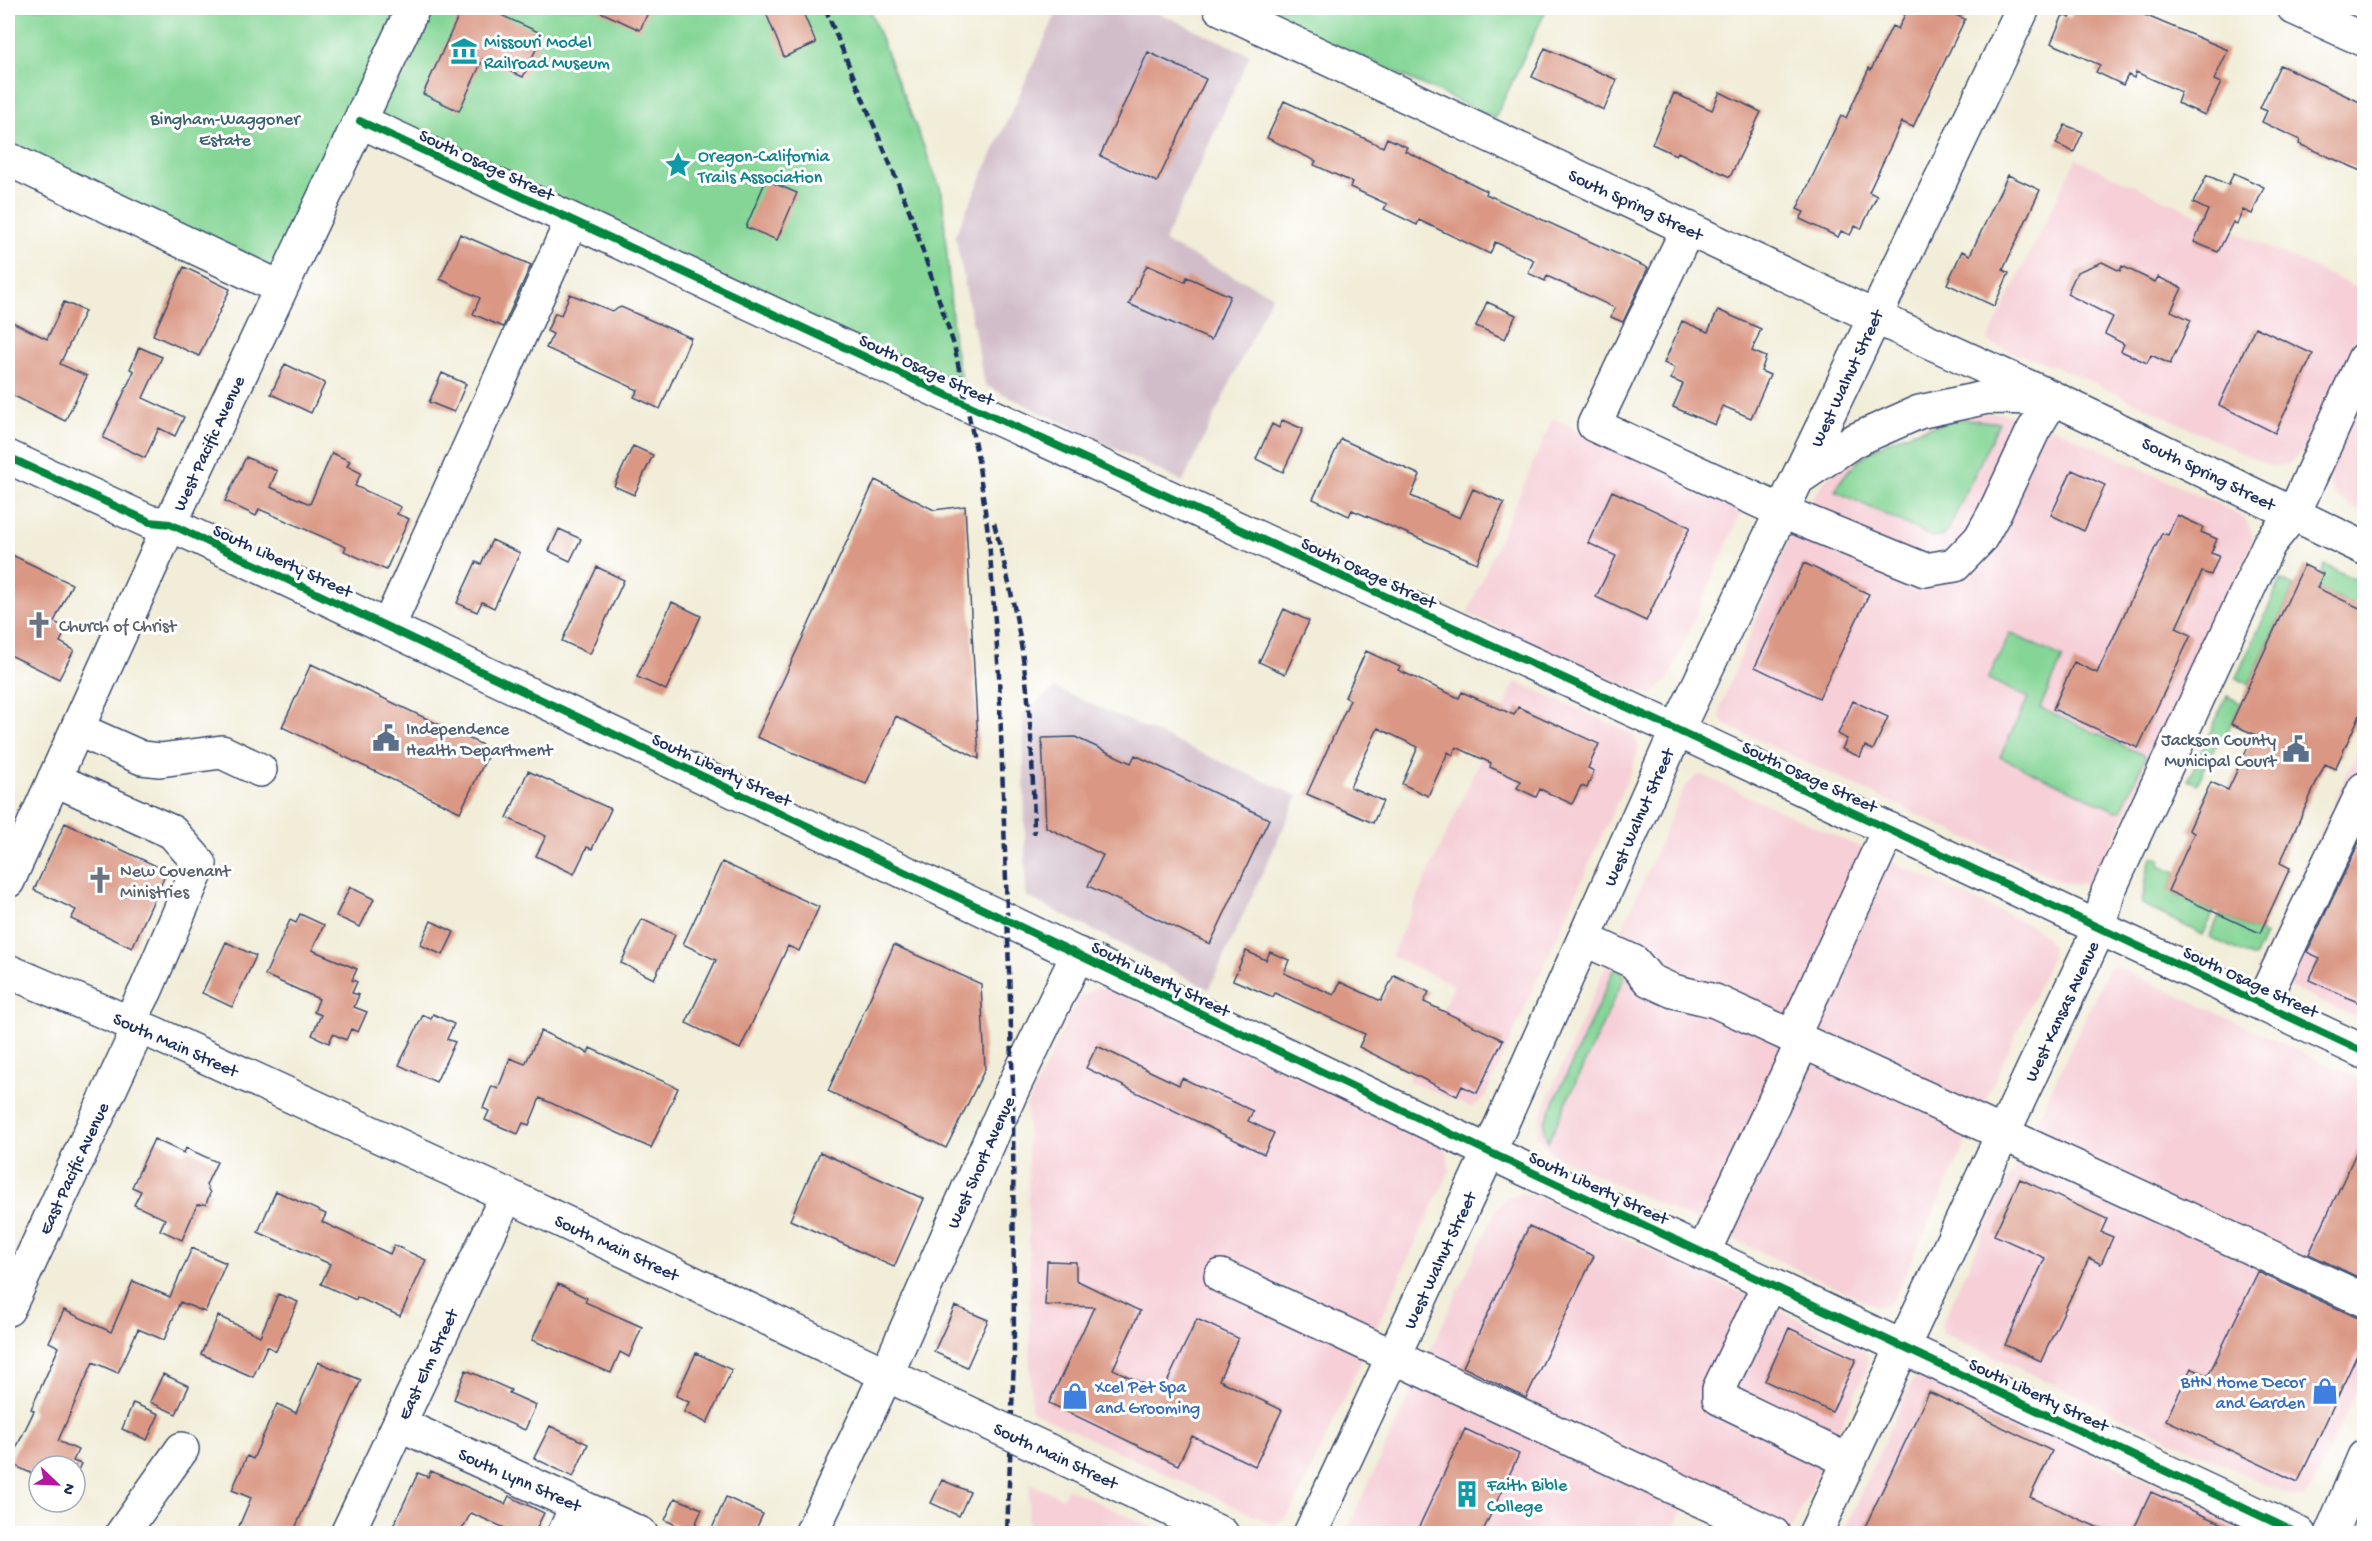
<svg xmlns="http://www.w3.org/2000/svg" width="2372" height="1541" viewBox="0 0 2372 1541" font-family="'Gochi Hand',sans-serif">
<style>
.built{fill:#f6cfd7}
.industrial{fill:#d1bdc9}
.green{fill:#85d696;stroke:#50827a;stroke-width:1.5}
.building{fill:#da9884}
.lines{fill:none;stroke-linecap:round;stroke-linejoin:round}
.minor-casing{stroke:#3b4c70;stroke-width:36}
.minor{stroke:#fff;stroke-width:33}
.rail{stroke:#1b2f5e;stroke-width:4.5;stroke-dasharray:9 4.5;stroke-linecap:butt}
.minor-bridge-casing{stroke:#3b4c70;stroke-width:36;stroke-linecap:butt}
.minor-bridge{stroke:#fff;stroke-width:33}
.cycleway-casing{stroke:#fff;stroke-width:11}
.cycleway{stroke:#00873e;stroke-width:8}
.labels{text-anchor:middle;stroke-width:6;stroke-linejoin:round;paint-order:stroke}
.culture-label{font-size:18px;fill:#0d838f;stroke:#fff;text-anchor:start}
.park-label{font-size:18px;fill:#3b616f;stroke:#fff}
.street-label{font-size:18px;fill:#1b2f5e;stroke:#fff}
.worship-label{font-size:18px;fill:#5b616d;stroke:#fff;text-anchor:start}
.service-label{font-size:18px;fill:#4e5e75;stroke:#fff;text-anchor:start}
.shop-label{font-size:18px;fill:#366cbe;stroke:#fff;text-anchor:end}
</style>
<rect width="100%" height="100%" fill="#fff"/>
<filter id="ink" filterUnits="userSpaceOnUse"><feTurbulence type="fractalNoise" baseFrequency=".0167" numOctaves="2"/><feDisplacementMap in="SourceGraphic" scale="12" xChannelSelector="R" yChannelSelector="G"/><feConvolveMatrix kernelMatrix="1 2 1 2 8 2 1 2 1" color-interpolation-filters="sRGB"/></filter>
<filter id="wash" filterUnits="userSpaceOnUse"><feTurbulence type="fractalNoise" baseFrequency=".008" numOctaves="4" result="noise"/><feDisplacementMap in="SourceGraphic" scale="24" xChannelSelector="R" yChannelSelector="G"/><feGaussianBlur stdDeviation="1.35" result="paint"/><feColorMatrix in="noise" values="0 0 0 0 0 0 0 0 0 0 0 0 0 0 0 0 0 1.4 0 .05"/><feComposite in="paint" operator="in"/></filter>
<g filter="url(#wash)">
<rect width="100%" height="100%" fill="#f1edd8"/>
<!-- built -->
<path class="built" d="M2076 159 2364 291V321L2303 451 2289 464 2272 467 2090 381 2038 360 2013 353 1987 341Z
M2364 393V514L2336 497 2328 481 2329 470Z
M1956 413H2002L2025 418 2061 431 2236 513 2245 519 2251 531 2252 540 2247 555 2099 871 2088 882 2077 885 2064 883 1726 725 1720 718 1721 705 1791 533 1824 482 1846 459Z
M1553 418 1743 508 1668 680 1652 694 1633 689 1467 613Z
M1516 681 1633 734 1639 747 1634 764 1484 1099 1471 1107 1408 1081 1454 985 1391 956Z
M2364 737V1022L2256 971Z
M1702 775 2036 928 2047 938 2052 946 2050 961 1893 1300 1886 1306H1875L1551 1153 1537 1135 1540 1116 1685 786 1697 776Z
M2115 966 2364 1081V1374L2311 1489 2303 1498 2293 1497 1941 1332 1942 1322 2106 973 2108 969Z
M1098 987 1117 992 1440 1144 1448 1154 1449 1171 1292 1511 1276 1524 1270 1523 1031 1411 1027 1105 1078 998Z
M1522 1193 1536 1196 1865 1351 1869 1358 1866 1371 1790 1532 1694 1487 1671 1533 1345 1534 1496 1209 1507 1197Z
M1923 1377 1929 1378 2261 1533 1842 1534 1911 1383 1916 1378Z
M1030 1483 1062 1498 1067 1488 1164 1533H1027Z"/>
<!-- industrial -->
<path class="industrial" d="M1059 8H1148L1250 55 1164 242 1272 295 1183 482 985 385 955 235Z
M1055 688 1298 796 1209 989 1026 896 1023 713Z"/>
<!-- green -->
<path class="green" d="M8 8H869L942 193 954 345 966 404 362 122 281 288 8 157Z
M1255 8H1547L1495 118Z
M1964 419 1999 423 1949 528 1942 536 1933 537 1835 491C1858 444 1916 428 1964 419Z
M2325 565 2364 584V594L2360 592 2354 605 2317 588Z
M2281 580 2294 586 2249 684 2236 678Z
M2010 633 2063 658 2040 708 2146 756 2121 810 2116 811 2000 757 2028 698 1988 679Z
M2227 696 2241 703 2221 744 2217 743 2197 784 2188 780Z
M2153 856 2161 860 2159 865 2176 872 2168 891 2214 912 2203 935 2142 904 2149 863Z
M2220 915 2265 935 2254 958 2209 937Z
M1616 966 1625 976 1548 1142 1544 1131 1545 1122Z"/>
<g id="blocks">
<!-- building -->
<path class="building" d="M462 8H507L503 16 543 34 523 77 483 59 459 111 423 94Z
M592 8H650L640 30Z
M764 8H801L816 43 784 57Z
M1908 8H1940L1965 19 1913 127 1902 122 1869 192 1877 196 1861 229 1855 226 1850 235 1841 231 1838 237 1800 219 1804 212 1797 209 1841 116 1846 118 1869 68 1871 70 1892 26 1898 29Z
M2075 8H2128L2228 50 2214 80 2221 83 2205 115 2177 103 2181 92 2136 72 2134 78 2128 75 2123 85 2096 72 2100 65 2051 43 2063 15 2070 18Z
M1545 48 1617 80 1604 110 1532 77Z
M1148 52 1206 79 1157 182 1100 156Z
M2280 65 2364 104V172L2299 144 2300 140 2262 122 2267 111 2260 108Z
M1720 92 1761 112 1730 177 1678 152 1676 155 1652 144 1674 93 1712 110Z
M1284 101 1383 147 1387 138 1407 147 1405 151 1487 191 1486 194 1648 268 1623 322 1611 317 1615 308 1547 276 1545 281 1528 273 1534 260 1495 242 1490 254 1419 220 1417 225 1384 209 1387 204 1350 187 1352 182 1314 165 1316 161 1267 138Z
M2065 125 2083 132 2074 152 2056 144Z
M2234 173 2264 187 2252 214 2243 210 2237 224 2233 222 2218 252 2194 242 2208 210 2193 203 2207 175 2228 185Z
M2008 175 2040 190 2003 270 2009 273 1994 306 1947 284 1962 251 1970 255Z
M766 180 797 193 777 240 746 227Z
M460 234 531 265 503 327 473 314 480 298 440 279Z
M2102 262 2120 271 2122 266 2155 282 2158 277 2182 288 2171 311 2191 320 2170 364 2151 355 2147 363 2121 351 2124 344 2105 334 2113 317 2067 294 2077 272Z
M1147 265 1185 282 1187 277 1230 296 1211 340 1129 304Z
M184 267 230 289 199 356 153 335Z
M570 294 612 311 621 307 691 338 660 409 634 397 638 390 546 348 553 334 547 331 555 313 561 315Z
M64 302 85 311 60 364 87 376 65 421 8 393V320L47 339Z
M1487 302 1516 315 1505 339 1476 326Z
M1718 310 1761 329 1752 351 1766 357 1761 371 1770 375 1751 418 1723 406 1715 425 1673 407 1683 384 1671 379 1675 368 1664 363 1682 321 1708 332Z
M2255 327 2313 354 2275 433 2219 405Z
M139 347 162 357 143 398 184 417 175 436 159 428 145 458 103 438 134 371 130 369Z
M285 364 325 383 311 413 271 394Z
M442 373 466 384 454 412 429 402Z
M1282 420 1303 429 1283 472 1256 459 1272 424 1279 428Z
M1341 439 1420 475 1411 496 1460 518 1473 489 1504 503 1477 563 1352 510 1349 516 1313 499Z
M633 446 653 455 634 495 614 486Z
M332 453 350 461 347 466 361 473 355 486 401 507 397 514 409 519 386 570 344 551 346 547 259 509 256 516 225 501 246 457 277 471 270 487 310 504Z
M2072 470 2105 485 2084 531 2051 515Z
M875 480 934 510 965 506 979 759 896 716 866 784 757 737Z
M1612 491 1690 527 1646 621 1596 597 1616 556 1588 543Z
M2177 515 2203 527 2201 532 2217 539 2211 553 2219 556 2211 575 2202 572 2176 628 2191 635 2138 748 2053 709 2074 662 2097 673 2162 533 2168 535Z
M559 529 581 539 570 561 549 551Z
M492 540 520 553 494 608 482 602 477 612 457 603 476 562 481 564Z
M8 553 72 584 54 622 67 628 60 642 74 650 59 679 8 654Z
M1804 563 1869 594 1819 698 1755 667Z
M2304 565 2323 574 2317 588 2364 610V706L2335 769 2325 764 2280 863 2290 868 2260 933 2168 891 2194 833 2189 830 2211 782 2228 790 2254 734 2231 724Z
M597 567 624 580 590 654 562 641Z
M672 602 701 616 666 690 637 677Z
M1284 609 1309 621 1285 674 1259 662Z
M1366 651 1400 667 1398 670 1459 698 1462 692 1514 715 1518 707 1599 744 1588 768 1594 771 1587 788 1581 786 1572 804 1540 789 1536 797 1517 788 1521 781 1490 767 1491 763 1456 747 1453 755 1448 752 1428 796 1402 784 1418 747 1378 728 1350 787 1383 801 1373 823 1307 794 1350 700 1345 697Z
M311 664 491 749 460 812 282 727Z
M1853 701 1888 717 1873 750 1865 746 1860 757 1842 749 1847 739 1838 734Z
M1075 737 1131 763 1135 755 1269 819 1210 944 1088 886 1103 855 1046 827 1042 738Z
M528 771 611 809 592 849 587 847 574 874 536 856 546 836 507 818Z
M65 823 167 871 132 948 71 919 76 910 34 890Z
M2364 832V1005L2309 980 2320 958 2307 952Z
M722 862 819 907 799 951 788 946 740 1049 686 1023 716 960 683 944Z
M350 887 374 899 360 927 336 916Z
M300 914 324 925 312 950 357 969 352 980 357 982 352 993 359 995 354 1007 367 1012 358 1032 351 1029 346 1040 333 1034 329 1043 312 1035 321 1015 314 1012 319 999 265 975 290 920 296 923Z
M642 919 675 935 654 979 621 963Z
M431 921 454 932 443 955 420 945Z
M226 942 256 956 232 1007 202 993Z
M894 945 981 984 985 1069 946 1148 828 1091Z
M1246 951 1266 960 1270 952 1289 960 1284 973 1334 995 1340 982 1381 1001 1394 975 1429 992 1424 1002 1503 1040 1477 1093 1462 1086 1457 1096 1359 1047 1365 1034 1275 993 1273 997 1233 980Z
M433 1014 454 1024 447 1039 455 1042 436 1082 399 1065 423 1015 431 1019Z
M541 1031 588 1053 590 1048 678 1088 651 1148 540 1098 529 1125 523 1123 518 1134 485 1120 489 1111 483 1108 492 1086 498 1089 510 1058 525 1064Z
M1097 1046 1179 1085 1182 1078 1253 1111 1248 1121 1274 1133 1264 1154 1086 1068Z
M2364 1136V1280L2309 1254Z
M154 1139 184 1153 186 1148 217 1162 206 1185 210 1193 206 1204 197 1205 182 1240 160 1230 165 1219 134 1205 141 1191 132 1187Z
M820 1152 924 1199 894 1267 790 1220Z
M2020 1179 2107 1219 2101 1232 2113 1237 2101 1264 2089 1258 2041 1361 2005 1345 2045 1258 1994 1235Z
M276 1191 326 1214 322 1222 390 1254 394 1245 426 1260 400 1316 357 1297 356 1300 321 1284 330 1264 258 1232Z
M1529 1226 1594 1256 1526 1398 1463 1367Z
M192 1248 226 1263 205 1312 180 1302 164 1340 138 1329 118 1373 93 1362 58 1441 78 1450 73 1461 81 1464 75 1476V1466H39V1477L9 1463 34 1411 31 1409 59 1347 49 1342 64 1310 111 1332 133 1281 170 1297Z
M1047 1261 1076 1262V1280L1140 1311 1113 1369 1162 1393 1197 1319 1238 1338 1219 1380 1282 1410 1255 1466 1192 1436 1178 1465 1049 1403 1094 1307 1045 1305Z
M2258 1272 2356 1317 2364 1319V1340L2298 1482 2166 1420 2191 1368 2208 1376Z
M558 1284 587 1298 585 1302 642 1327 629 1357 620 1352 611 1373 532 1340Z
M278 1294 298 1302 276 1351 267 1346 253 1377 201 1354 218 1316 260 1336Z
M955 1306 988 1320 967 1367 934 1352Z
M1789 1328 1856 1359 1832 1412 1765 1381Z
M696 1353 732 1370 707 1423 684 1412 689 1402 676 1396Z
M318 1362 361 1380 293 1533H236L251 1498 232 1490 247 1456 253 1459 277 1404 296 1413Z
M466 1370 511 1390 509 1393 536 1405 525 1430 454 1399Z
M163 1374 189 1386 176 1414 150 1402Z
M1929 1392 2052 1451 2030 1497 2110 1533H1862Z
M133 1403 159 1414 147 1440 122 1429Z
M550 1426 588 1444 573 1477 534 1458Z
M1465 1429 1519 1454 1482 1533H1416Z
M431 1471 505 1504 509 1496 544 1513 534 1533H516L471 1513 460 1533H390L418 1473 428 1477Z
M942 1480 970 1492 959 1516 931 1503Z
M2151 1492 2242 1533H2132Z
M726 1497 763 1514 754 1533H710Z
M675 1498 702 1509 692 1532 665 1520Z"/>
</g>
</g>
<g filter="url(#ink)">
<use href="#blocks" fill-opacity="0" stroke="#3b4c70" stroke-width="1.5"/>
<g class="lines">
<defs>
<path id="minor" d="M1220 8 1875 317 2053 398 2364 548
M2294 8 2364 40
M360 121 966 404 1677 730 2364 1052
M8 159 281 288
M1688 228 1594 425 1783 512 1925 570 1955 565 1980 539 1994 514 2033 431 2053 398
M8 457 150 522 170 524 1006 920 1489 1152 2299 1534
M1800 477 1853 441 1919 412 1988 397 2040 398
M388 627 572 220
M77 729 142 758 160 760 222 752 260 770
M54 779 172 832 200 864 146 990 129 1023
M8 881 170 524 413 8
M1584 939 1634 962 1649 980 1673 991 1715 1001 2364 1300
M8 971 156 1034 507 1195 989 1423
M2262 1003 2364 789
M1793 1036 1889 829
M1703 1253 1803 1041
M1221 1276 1773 1534
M1769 1284 1719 1389V1398L1849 1461
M8 1309 139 1027
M399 1424 641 1534
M1047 1450 1222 1534
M122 1534 182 1449
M347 1534 507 1195
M564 1534 577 1505
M811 1534 887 1373 1013 1088 1078 954
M1310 1534 1489 1152 1677 730 2023 8
M1815 1534 2100 927 2108 892 2269 544 2294 513 2364 359
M2331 1534 2364 1457"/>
</defs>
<!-- minor casing -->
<use href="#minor" class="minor-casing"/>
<!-- minor -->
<use href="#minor" class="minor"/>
<!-- rail -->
<path class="rail" d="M825 8 910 212 954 345 978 459 989 540 999 675 1013 1088 1014 1359 1007 1534
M994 523C1006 570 1018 617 1024 666 1032 721 1033 778 1034 834"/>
<defs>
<path id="minor-bridge" d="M989 1423 1047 1450"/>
</defs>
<!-- minor-bridge casing -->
<use href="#minor-bridge" class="minor-bridge-casing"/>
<!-- minor-bridge -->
<use href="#minor-bridge" class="minor-bridge"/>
<defs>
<path id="cycleway" d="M360 121 966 404 1677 730 2364 1052
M8 457 150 522 170 524 1006 920 1489 1152 2299 1534"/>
</defs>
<!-- cycleway casing -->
<use href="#cycleway" class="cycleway-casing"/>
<!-- cycleway -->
<use href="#cycleway" class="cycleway"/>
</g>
</g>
<!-- icons -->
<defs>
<symbol id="museum-bare" viewBox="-9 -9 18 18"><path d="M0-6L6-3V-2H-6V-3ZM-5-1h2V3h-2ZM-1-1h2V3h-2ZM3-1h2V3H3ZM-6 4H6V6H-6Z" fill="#0f9aa8" stroke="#fff" stroke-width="2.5" paint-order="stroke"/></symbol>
<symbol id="sight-bare" viewBox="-9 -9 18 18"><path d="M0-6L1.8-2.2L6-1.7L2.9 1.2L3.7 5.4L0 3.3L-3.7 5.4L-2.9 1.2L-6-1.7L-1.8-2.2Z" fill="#0f9aa8" stroke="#fff" stroke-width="2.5" paint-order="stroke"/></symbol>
<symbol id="church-bare" viewBox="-9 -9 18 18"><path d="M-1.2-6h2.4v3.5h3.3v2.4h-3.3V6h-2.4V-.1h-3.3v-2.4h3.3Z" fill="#6b7280" stroke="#fff" stroke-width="2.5" paint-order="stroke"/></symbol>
<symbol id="civic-bare" viewBox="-9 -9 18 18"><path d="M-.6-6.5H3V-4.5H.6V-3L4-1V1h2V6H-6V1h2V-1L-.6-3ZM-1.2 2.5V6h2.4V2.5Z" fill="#5c6f8a" stroke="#fff" stroke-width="2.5" paint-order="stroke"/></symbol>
<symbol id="shop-bare" viewBox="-9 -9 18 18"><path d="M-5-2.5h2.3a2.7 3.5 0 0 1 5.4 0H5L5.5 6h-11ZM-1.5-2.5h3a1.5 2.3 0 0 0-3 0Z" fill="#3f7fe0" stroke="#fff" stroke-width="2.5" paint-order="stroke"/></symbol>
<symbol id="building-bare" viewBox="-9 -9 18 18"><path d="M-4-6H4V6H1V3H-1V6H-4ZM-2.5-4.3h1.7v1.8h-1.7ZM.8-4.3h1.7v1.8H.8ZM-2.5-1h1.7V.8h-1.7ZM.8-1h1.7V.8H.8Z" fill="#0f9aa8" stroke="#fff" stroke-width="2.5" paint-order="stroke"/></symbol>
</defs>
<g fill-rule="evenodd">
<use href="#museum-bare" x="445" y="32" width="38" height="38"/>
<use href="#sight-bare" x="659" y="146" width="38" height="38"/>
<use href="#church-bare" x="20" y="606" width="38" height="38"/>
<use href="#civic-bare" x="367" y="719" width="38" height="38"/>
<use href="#civic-bare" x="2277" y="730" width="38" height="38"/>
<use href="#church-bare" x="81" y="861" width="38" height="38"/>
<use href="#shop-bare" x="2306" y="1372" width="38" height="38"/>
<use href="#shop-bare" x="1056" y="1377" width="38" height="38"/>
<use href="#building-bare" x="1448" y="1475" width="38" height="38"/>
</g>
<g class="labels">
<!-- culture labels -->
<g class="culture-label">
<text x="484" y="47">Missouri Model<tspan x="484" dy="21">Railroad Museum</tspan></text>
<text x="698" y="161">Oregon-California<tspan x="698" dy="21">Trails Association</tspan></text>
<text x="1487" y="1490">Faith Bible<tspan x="1487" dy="21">College</tspan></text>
</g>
<!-- park labels -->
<g class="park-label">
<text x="225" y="124">Bingham-Waggoner<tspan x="225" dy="21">Estate</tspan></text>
</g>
<!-- street labels -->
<g class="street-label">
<text transform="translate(487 164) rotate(25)" y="6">South Osage Street</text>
<text transform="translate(1636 204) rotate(25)" y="6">South Spring Street</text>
<text transform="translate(927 369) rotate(25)" y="6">South Osage Street</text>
<text transform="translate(1846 378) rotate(-65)" y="6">West Walnut Street</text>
<text transform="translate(208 443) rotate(-65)" y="6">West Pacific Avenue</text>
<text transform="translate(2209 473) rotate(26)" y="6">South Spring Street</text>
<text transform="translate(283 560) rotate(25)" y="6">South Liberty Street</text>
<text transform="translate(1369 572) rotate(25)" y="6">South Osage Street</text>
<text transform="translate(722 769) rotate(25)" y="6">South Liberty Street</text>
<text transform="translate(1810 776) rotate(25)" y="6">South Osage Street</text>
<text transform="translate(1638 817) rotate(-66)" y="6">West Walnut Street</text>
<text transform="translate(1161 978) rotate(26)" y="6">South Liberty Street</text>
<text transform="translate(2251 981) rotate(25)" y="6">South Osage Street</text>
<text transform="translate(2061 1011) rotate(-65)" y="6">West Kansas Avenue</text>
<text transform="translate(176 1044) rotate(24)" y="6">South Main Street</text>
<text transform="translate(980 1162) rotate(-66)" y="6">West Short Avenue</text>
<text transform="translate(73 1168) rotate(-65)" y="6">East Pacific Avenue</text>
<text transform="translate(1599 1187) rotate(25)" y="6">South Liberty Street</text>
<text transform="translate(617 1247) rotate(25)" y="6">South Main Street</text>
<text transform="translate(1439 1260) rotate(-65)" y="6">West Walnut Street</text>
<text transform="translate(427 1364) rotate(-65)" y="6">East Elm Street</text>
<text transform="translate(2039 1394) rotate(25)" y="6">South Liberty Street</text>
<text transform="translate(1056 1455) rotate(25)" y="6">South Main Street</text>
<text transform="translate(520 1479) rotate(24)" y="6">South Lynn Street</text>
</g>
<!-- worship labels -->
<g class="worship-label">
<text x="59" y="631">Church of Christ</text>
<text x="120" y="876">New Covenant<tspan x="120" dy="21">Ministries</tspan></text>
</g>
<!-- service labels -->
<g class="service-label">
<text x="406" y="734">Independence<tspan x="406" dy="21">Health Department</tspan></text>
<text x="2276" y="745" text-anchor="end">Jackson County<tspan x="2276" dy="21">Municipal Court</tspan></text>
</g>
<!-- shop labels -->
<g class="shop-label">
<text x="2305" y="1387">BHN Home Decor<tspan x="2305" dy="21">and Garden</tspan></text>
<text x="1095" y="1392" text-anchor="start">Xcel Pet Spa<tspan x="1095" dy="21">and Grooming</tspan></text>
</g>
</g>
<!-- margin -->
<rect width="2372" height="1541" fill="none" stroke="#fff" stroke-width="30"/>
<!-- north arrow -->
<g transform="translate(57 1484) rotate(113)"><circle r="28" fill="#ffffff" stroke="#a4acbf" stroke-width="1.5"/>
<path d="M0-4.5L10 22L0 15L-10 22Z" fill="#b5179e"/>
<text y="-9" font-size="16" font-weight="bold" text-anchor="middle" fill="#1b2f5e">N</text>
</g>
</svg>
